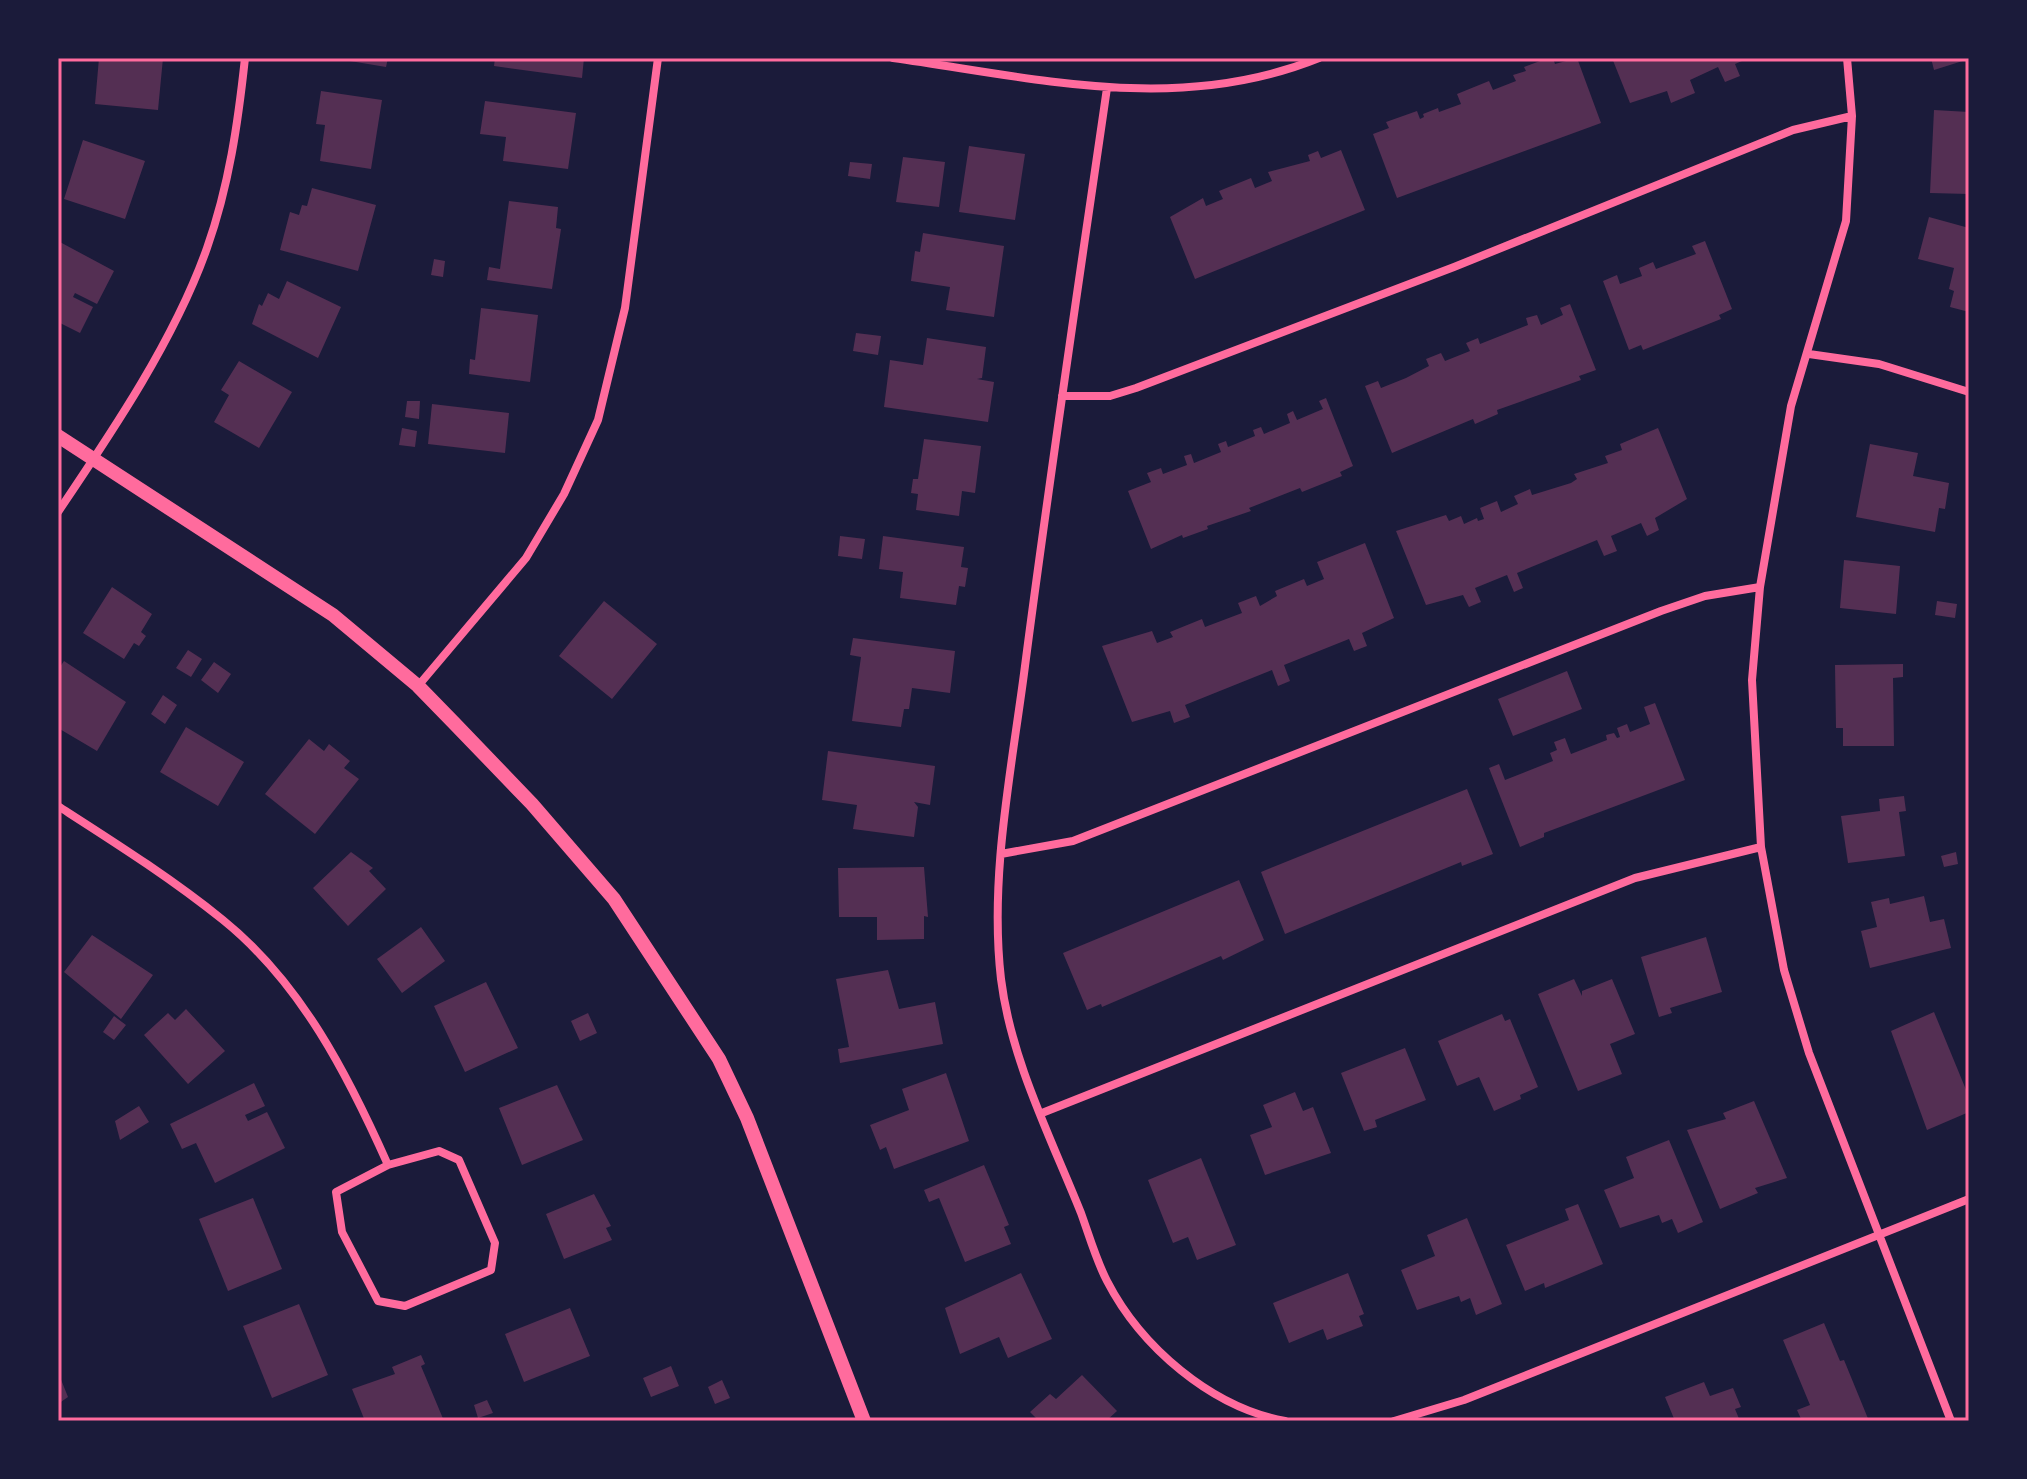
<svg xmlns="http://www.w3.org/2000/svg" width="2027" height="1479" viewBox="0 0 2027 1479" font-family="'Space Grotesk',sans-serif">
<style>
.building{fill:#542f53}
.lines{fill:none;stroke-linecap:round;stroke-linejoin:round}
.minor{stroke:#ff6b9d;stroke-width:8}
.tertiary{stroke:#ff6b9d;stroke-width:14}
.neatline{fill:none;stroke:#ff6b9d;stroke-width:3}
</style>
<rect width="100%" height="100%" fill="#1b1b3a"/>
<!-- building -->
<path class="building" d="M99 58H163L158 110 95 104Z
M332 58H388L386 67Z
M495 58H584L582 78 494 66Z
M1548 58H1553L1555 64 1577 58 1601 123 1397 198 1373 134 1389 128 1386 122 1417 111 1420 119 1424 117 1423 114 1438 108 1439 112 1461 104 1457 94 1489 81 1493 90 1516 81 1513 75 1526 71 1524 67Z
M1612 58H1749L1735 64 1740 76 1725 82 1718 67 1690 80 1695 93 1671 103 1667 91 1630 103Z
M1931 58H1969V59L1934 70Z
M321 91 382 100 371 169 320 161 325 125 316 124Z
M485 101 576 113 568 169 503 161 506 137 480 134Z
M1934 110 1969 112V194L1930 193Z
M83 140 145 161 125 219 64 199Z
M969 146 1025 154 1015 220 959 212Z
M1341 150 1365 210 1195 279 1170 217 1203 198 1206 206 1223 199 1219 191 1251 178 1255 188 1272 181 1268 172 1310 161 1308 155 1318 151 1321 158Z
M903 157 945 162 939 207 896 202Z
M850 162 872 164 870 179 848 176Z
M312 188 376 205 358 271 280 250 290 212 299 215 302 205 307 206Z
M509 201 558 207 556 228 561 229 552 289 487 280 489 267 500 269Z
M1929 217 1969 228V312L1950 307 1954 291 1949 289 1954 268 1918 259Z
M923 233 1004 246 994 317 946 310 950 287 911 281 915 251 920 252Z
M58 241 114 271 97 304 75 293 73 297 93 307 80 333 58 322Z
M1705 241 1732 309 1719 315 1721 319 1643 350 1641 345 1629 350 1603 281 1617 275 1620 284 1642 276 1639 268 1653 262 1656 269 1696 254 1692 246Z
M434 259 445 261 443 277 431 275Z
M287 281 341 307 318 358 252 324 259 304 262 306 268 293 279 299Z
M1570 304 1596 370 1579 376 1581 380 1497 410 1498 414 1475 424 1473 419 1392 453 1365 386 1378 381 1381 388 1406 378 1429 366 1426 359 1441 353 1445 361 1470 351 1466 343 1478 338 1480 344 1528 325 1526 318 1537 315 1541 325 1563 315 1560 308Z
M481 308 538 315 530 382 469 374 470 359 475 360Z
M856 333 881 336 878 355 853 351Z
M927 338 986 347 982 378 977 379 994 382 988 422 884 407 890 360 923 365Z
M239 361 292 392 259 448 214 422 229 395 221 390Z
M1326 398 1353 466 1340 472 1342 476 1302 492 1300 488 1249 508 1251 511 1207 526 1208 529 1183 538 1182 535 1151 549 1128 491 1151 482 1147 473 1161 468 1163 474 1187 465 1184 456 1191 454 1194 463 1221 452 1218 444 1226 441 1228 447 1255 436 1253 430 1261 427 1264 434 1290 423 1287 414 1293 411 1297 420 1323 409 1319 401Z
M407 401H420L419 419 405 417Z
M432 404 509 413 505 453 428 444Z
M402 428 417 431 415 447 399 445Z
M1658 428 1687 499 1655 518 1659 530 1647 536 1641 523 1611 536 1617 551 1604 556 1597 540 1517 573 1523 588 1514 592 1507 575 1475 588 1481 602 1469 607 1463 595 1426 605 1396 531 1446 515 1449 521 1461 516 1464 524 1477 518 1478 521 1484 519 1480 508 1497 501 1501 512 1518 504 1514 496 1530 489 1532 495 1571 483 1577 479 1574 474 1608 463 1605 456 1622 450 1620 444Z
M924 439 981 446 975 493 962 491 959 516 916 510 918 494 911 493 913 479H918Z
M1870 444 1918 453 1913 476 1949 483 1945 509 1939 508 1935 532 1856 517Z
M840 536 865 539 862 559 838 556Z
M883 536 964 547 961 567 968 568 965 587 959 586 956 605 900 598 903 572 879 569Z
M1365 543 1394 618 1362 633 1367 646 1354 651 1349 639 1284 665 1290 681 1278 686 1272 670 1185 705 1190 717 1174 723 1170 711 1132 722 1102 646 1152 631 1157 643 1173 637 1170 632 1202 619 1205 627 1242 613 1238 603 1256 596 1260 606 1277 596 1275 591 1304 579 1307 586 1324 579 1317 562Z
M1844 560 1900 566 1896 614 1840 608Z
M112 587 152 614 141 632 146 636 139 646 134 643 124 659 83 633Z
M604 601 657 644 612 699 559 656Z
M1937 601 1957 604 1955 618 1935 615Z
M853 638 955 651 950 693 912 688 909 709H904L901 727 852 721 861 657 850 655Z
M188 650 202 659 191 677 176 668Z
M64 661 126 702 97 751 58 728V670Z
M214 662 231 674 218 693 201 680Z
M1903 664V677L1893 678 1894 746H1843V728H1836L1835 665Z
M1567 671 1582 709 1513 736 1498 699Z
M163 695 177 705 165 724 151 714Z
M1655 703 1685 780 1544 833V837L1520 847 1489 768 1499 764 1505 780 1553 761 1550 753 1557 750 1554 742 1565 738 1571 754 1607 740 1606 735 1614 733 1617 738 1620 737 1617 728 1627 724 1630 732 1650 724 1644 707Z
M186 727 244 762 218 806 160 772Z
M309 739 324 751 329 744 350 761 344 768 359 779 315 834 265 794Z
M828 751 935 766 930 805 914 802 918 807 914 837 853 829 857 805 822 800Z
M1467 789 1493 854 1462 866 1461 862 1285 934 1261 872Z
M1904 796 1906 811 1899 812 1905 856 1848 863 1841 816 1880 811 1879 799Z
M351 852 373 868 369 871 386 889 348 926 313 888Z
M1956 852 1958 864 1944 867 1941 856Z
M924 867 928 917 924 916V939L877 940V917H839L838 868Z
M1239 880 1264 940 1223 960 1221 956 1102 1007 1101 1004 1087 1010 1063 953Z
M1924 896 1930 922 1944 919 1951 948 1870 968 1861 931 1877 927 1871 902 1889 898 1890 904Z
M421 927 445 961 402 993 377 959Z
M92 935 153 975 121 1019 64 972Z
M1706 937 1722 992 1670 1008 1672 1013 1659 1017 1641 957Z
M888 970 899 1009 935 1002 943 1044 840 1063 838 1049 849 1047 836 979Z
M1574 979 1582 996V991L1612 979 1635 1034 1610 1044 1622 1074 1578 1091 1538 994Z
M486 982 518 1048 465 1072 434 1006Z
M186 1009 225 1051 188 1084 144 1035 168 1013 175 1020Z
M1934 1012 1969 1097V1112L1927 1130 1891 1031Z
M588 1013 597 1033 580 1041 571 1021Z
M1502 1014 1505 1021 1510 1019 1538 1087 1520 1095 1521 1099 1494 1111 1479 1077 1457 1086 1438 1041Z
M114 1016 126 1025 114 1040 103 1032Z
M1405 1048 1426 1100 1375 1120 1377 1127 1364 1131 1341 1073Z
M946 1073 969 1141 894 1169 886 1147 880 1150 870 1125 909 1110 902 1089Z
M254 1083 265 1106 245 1115 248 1121 267 1112 285 1148 215 1183 196 1143 182 1149 170 1124Z
M557 1085 583 1140 522 1165 499 1108Z
M1295 1092 1303 1111 1313 1107 1331 1153 1265 1175 1250 1135 1272 1127 1263 1105Z
M1754 1101 1787 1178 1755 1188 1758 1193 1720 1209 1687 1130 1726 1119 1723 1113Z
M139 1106 149 1122 120 1140 115 1121Z
M1669 1140 1703 1222 1678 1233 1672 1219 1662 1223 1659 1215 1620 1228 1604 1190 1634 1178 1626 1157Z
M1201 1158 1236 1245 1197 1260 1188 1237 1173 1243 1148 1180Z
M984 1165 1009 1225 1004 1227 1011 1244 965 1262 939 1198 929 1202 924 1190Z
M594 1194 611 1226 606 1228 612 1240 564 1259 546 1214Z
M253 1198 282 1269 228 1291 199 1219Z
M1578 1204 1603 1264 1545 1288 1544 1283 1525 1291 1506 1245 1569 1220 1565 1209Z
M1467 1218 1502 1304 1476 1315 1470 1298 1461 1302 1459 1296 1417 1310 1401 1270 1435 1256 1427 1235Z
M1021 1273 1052 1339 1008 1358 999 1337 960 1354 945 1308Z
M1348 1273 1364 1314 1359 1316 1363 1326 1327 1340 1323 1329 1289 1343 1273 1303Z
M299 1304 328 1375 272 1398 243 1326Z
M570 1308 590 1356 524 1382 505 1334Z
M1824 1323 1840 1361 1844 1360 1869 1421H1802L1797 1410 1810 1405 1783 1340Z
M421 1355 425 1364 421 1366 444 1421H365L352 1389 395 1374 392 1367Z
M671 1366 679 1386 651 1397 643 1378Z
M58 1372 68 1397 58 1404Z
M1082 1375 1117 1411 1106 1421H1039L1030 1412 1050 1394 1056 1399Z
M722 1380 730 1398 715 1404 708 1387Z
M1704 1382 1710 1396 1733 1388 1741 1407 1735 1409 1740 1421H1675L1665 1397Z
M487 1400 493 1413 478 1418 474 1405Z"/>
<g class="lines">
<!-- minor -->
<path class="minor" d="M893 58C1037 78 1178 115 1319 58
M1847 58 1852 116 1846 221 1791 406 1760 587 1752 680 1761 847 1784 970 1809 1053 1951 1421
M1107 88C1079 281 1050 473 1025 666 1012 768 989 876 1001 979 1011 1060 1051 1138 1081 1213 1089 1235 1096 1260 1107 1281 1141 1347 1211 1407 1285 1421
M1809 354 1879 364 1969 392
M1062 396H1110L1136 388 1454 267 1793 130 1852 116
M58 512C112 432 175 339 207 248 229 186 238 123 245 58
M418 686 526 558 564 494 598 420 625 308 658 58
M58 806C114 842 171 878 223 920 301 983 348 1075 388 1165
M1001 854 1073 841 1661 611 1705 596 1760 587
M1042 1113 1635 878 1761 847
M439 1151 459 1160 495 1243 491 1270 405 1306 378 1301 342 1232 336 1192 388 1165Z
M1394 1421 1464 1400 1969 1199"/>
<!-- tertiary -->
<path class="tertiary" d="M58 436 333 615 418 686 455 724 532 804 614 899 719 1059 747 1118 864 1421"/>
</g>
<!-- border -->
<rect width="2027" height="1479" fill="none" stroke="#1b1b3a" stroke-width="120"/>
<rect x="60" y="60" width="1907" height="1359" class="neatline"/>
</svg>
